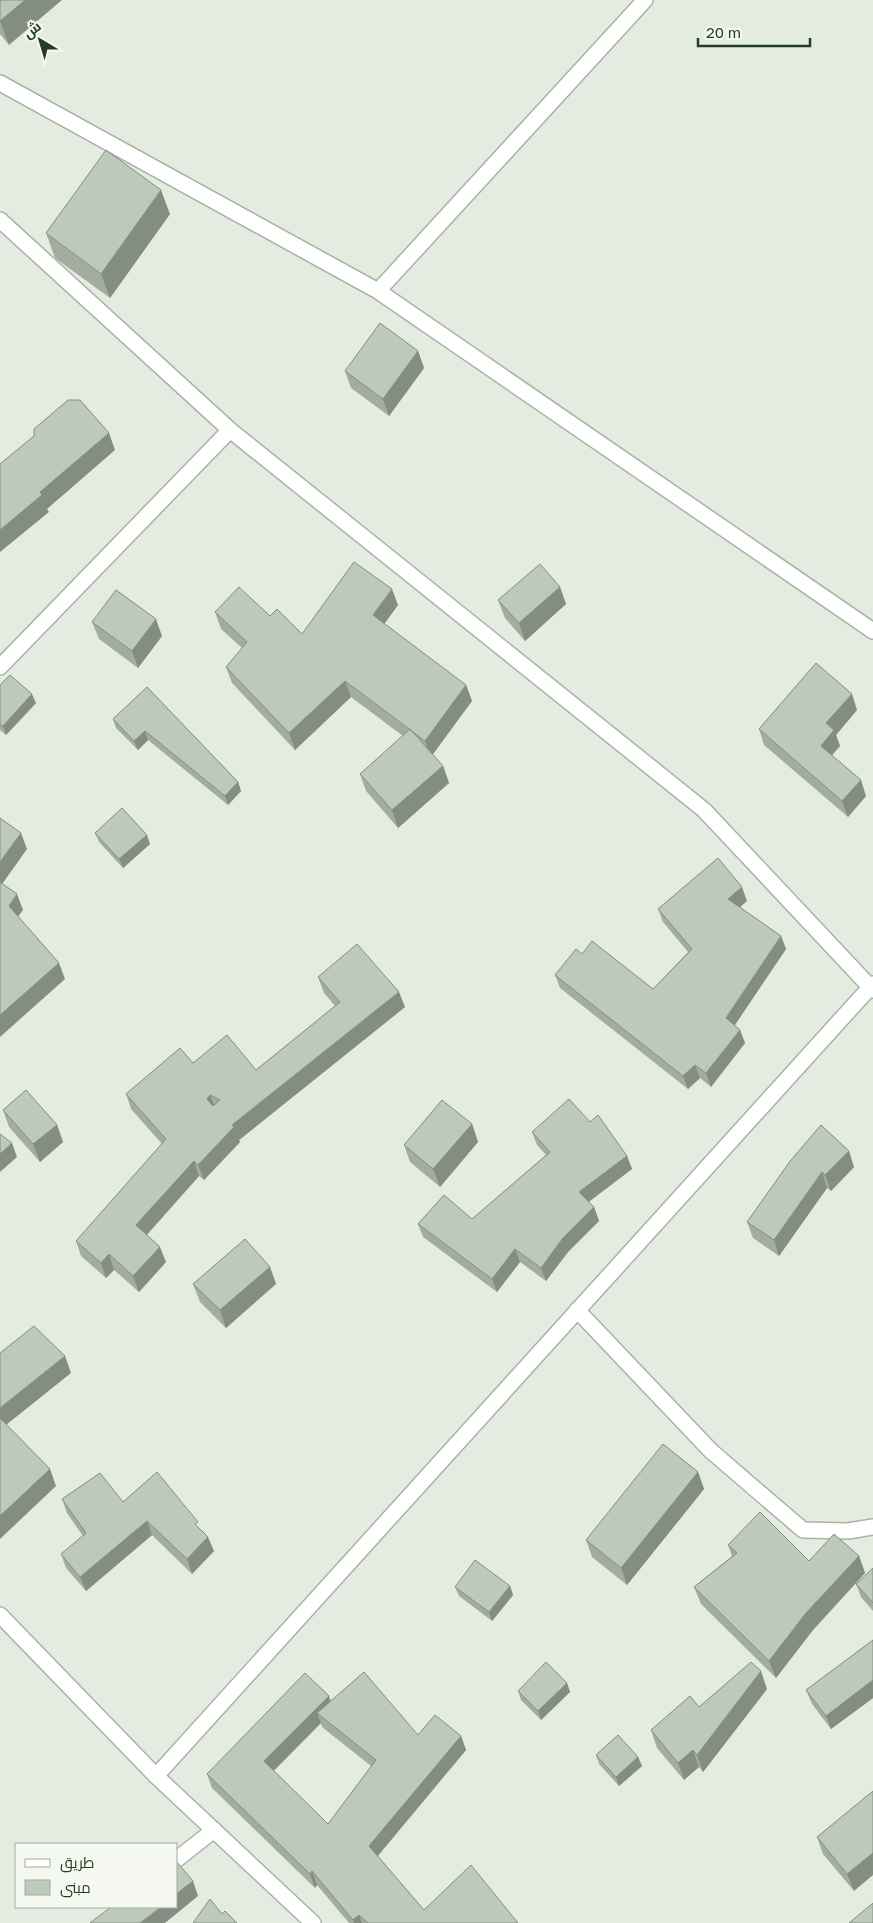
<svg xmlns="http://www.w3.org/2000/svg" width="873" height="1923" viewBox="0 0 873 1923" font-family="'Golos Text',Cairo,sans-serif">
<style>
.lines{fill:none;stroke-linecap:round;stroke-linejoin:round}
.minor-casing{stroke:#a7b4a4;stroke-width:18}
.tertiary-casing{stroke:#a7b4a4;stroke-width:18}
.minor{stroke:#fff;stroke-width:15}
.tertiary{stroke:#fff;stroke-width:15}
.wall{fill:#a3ad9f;fill-rule:evenodd}
.shaded-wall{fill:#848d82}
.building{fill:#bdc9b9;stroke:#848d82;fill-rule:evenodd}
</style>
<rect width="100%" height="100%" fill="#e4ece1"/>
<g class="lines">
<defs>
<path id="minor" d="M0 83 378 291 873 631
M0 220 230 430 704 810 873 990
M378 291 645 0
M0 667 230 430
M577 1310 711 1451 803 1530 848 1531 873 1527
M156 1776 873 984
M176 1860 214 1830"/>
<path id="tertiary" d="M0 1615 156 1776 313 1923"/>
</defs>
<!-- minor casing -->
<use href="#minor" class="minor-casing"/>
<!-- tertiary casing -->
<use href="#tertiary" class="tertiary-casing"/>
<!-- minor -->
<use href="#minor" class="minor"/>
<!-- tertiary -->
<use href="#tertiary" class="tertiary"/>
</g>
<!-- wall -->
<path class="wall" d="M0 0 9 45 0 34Z
M170 214 110 298 55 258 46 233Z
M418 351 424 368 389 416 351 388 345 371Z
M560 587 566 604 525 641 505 618 498 600Z
M398 605 384 624 466 685 472 701 432 754 443 766 449 783 398 828 366 791 360 774 403 736 351 697 295 750 232 683 226 667 242 648 221 629 215 612 270 616 302 634Z
M92 622 162 636 138 668 99 639Z
M0 685 36 703 6 735 0 730Z
M147 687 238 782 241 791 228 805 148 740 138 750 116 728 113 719Z
M857 710 836 735 840 746 832 755 866 796 848 817 764 745 759 729Z
M95 833 150 844 123 868 99 842Z
M747 901 740 907 781 936 786 949 735 1025 740 1030 745 1043 711 1087 700 1078 688 1089 560 988 555 975 582 954 653 989 688 952 663 922 658 909Z
M318 977 405 1007 239 1140 240 1142 204 1180 199 1176 147 1235 166 1262 139 1292 114 1270 106 1278 81 1256 76 1241 162 1144 131 1109 126 1094 193 1063 256 1070 335 1006 324 993Z
M3 1110 57 1125 63 1142 40 1162 9 1127Z
M590 1122 627 1156 632 1169 589 1202 594 1207 599 1221 568 1252 546 1281 520 1262 497 1292 423 1237 418 1224 472 1219 546 1155 537 1145 532 1132Z
M472 1124 478 1142 440 1187 410 1162 404 1145Z
M791 1160 854 1167 831 1191 827 1188 779 1256 753 1238 747 1222Z
M270 1267 276 1284 226 1328 200 1302 193 1284Z
M698 1472 704 1489 627 1585 592 1557 586 1540Z
M62 1499 123 1502 200 1529 214 1551 192 1574 152 1535 86 1591 66 1568 61 1554 83 1536 67 1513Z
M728 1545 809 1561 859 1556 865 1573 813 1630 776 1678 701 1604 694 1587 732 1556Z
M873 1568V1611L861 1597 856 1584Z
M510 1586 513 1595 492 1621 459 1596 455 1587Z
M873 1640V1698L831 1729 812 1704 806 1690Z
M567 1683 570 1692 541 1720 521 1700 518 1691Z
M767 1689 703 1772 699 1767 684 1780 657 1748 651 1730 699 1707Z
M331 1702 418 1735 461 1736 466 1750 378 1856 424 1910 518 1923H349L317 1885 315 1888 212 1788 207 1774ZM321 1723 322 1727 371 1766 328 1824 274 1771Z
M596 1755 638 1757 642 1766 619 1786 599 1764Z
M873 1791 854 1891 823 1854 817 1837Z"/>
<!-- shaded-wall -->
<path class="shaded-wall" d="M25 0H62L9 45 0 21Z
M161 190 170 214 110 298 101 274Z
M418 351 424 368 389 416 383 399Z
M109 433 115 450 47 509 49 512 0 552V530L40 492Z
M560 587 566 604 525 641 519 623Z
M392 589 398 605 379 631 373 615Z
M156 619 162 636 138 668 132 651Z
M345 681 351 697 295 750 289 733Z
M466 685 472 701 431 757 425 741Z
M32 694 36 703 6 735 3 726Z
M852 694 857 710 836 735 840 746 826 762 821 746 826 723Z
M145 731 148 740 138 750 134 741Z
M443 766 449 783 398 828 392 810Z
M861 780 866 796 848 817 842 801Z
M238 782 241 791 228 805 225 796Z
M21 833 27 849 0 887V862Z
M147 835 150 844 123 868 119 859Z
M742 887 747 901 733 913 728 899Z
M17 894 23 910 14 922 9 906Z
M781 936 786 949 730 1032 726 1018Z
M59 963 65 979 0 1037V1015Z
M399 992 405 1007 239 1140 240 1142 204 1180 198 1165 232 1125Z
M740 1030 745 1043 711 1087 706 1073Z
M695 1065 700 1078 688 1089 683 1076Z
M210 1095 216 1110 207 1099Z
M472 1124 478 1142 440 1187 433 1169Z
M57 1125 63 1142 40 1162 33 1144Z
M12 1143 17 1157 0 1172V1154Z
M849 1151 854 1167 831 1191 825 1175Z
M627 1156 632 1169 584 1205 579 1192Z
M194 1161 199 1176 141 1241 136 1225Z
M822 1172 827 1188 779 1256 774 1240Z
M594 1207 599 1221 568 1252 546 1281 541 1268 563 1238Z
M160 1247 166 1262 139 1292 133 1276Z
M515 1249 520 1262 497 1292 492 1279Z
M109 1254 114 1270 106 1278 101 1263Z
M270 1267 276 1284 226 1328 220 1310Z
M65 1356 71 1373 1 1429 0 1427V1408Z
M50 1469 56 1486 0 1539V1516Z
M698 1472 704 1489 627 1585 621 1568Z
M147 1521 152 1535 86 1591 80 1577Z
M208 1537 214 1551 192 1574 187 1559Z
M859 1556 865 1573 813 1630 776 1678 769 1661 806 1613Z
M510 1586 513 1595 492 1621 489 1612Z
M761 1671 767 1689 703 1772 697 1755Z
M873 1680V1698L831 1729 826 1716Z
M567 1683 570 1692 541 1720 538 1711Z
M329 1696 334 1710 317 1713 321 1723 269 1775 264 1761Z
M461 1736 466 1750 375 1859 369 1846Z
M693 1750 699 1767 684 1780 678 1763Z
M638 1757 642 1766 619 1786 616 1777Z
M873 1853V1875L854 1891 847 1874Z
M312 1871 317 1885 315 1888 310 1874Z
M193 1881 198 1896 165 1923H140L161 1907H176V1894Z
M359 1915 362 1923H354L353 1920Z"/>
<!-- building -->
<path class="building" d="M0 0H25L0 21Z
M106 150 161 190 101 274 46 233Z
M380 323 418 351 383 399 345 371Z
M68 400H80L109 433 40 492 42 495 0 530V464L34 436V429Z
M354 562 392 589 373 615 466 685 425 741 345 681 289 733 226 667 247 642 215 612 239 587 270 616 277 609 302 634Z
M540 564 560 587 519 623 498 600Z
M116 590 156 619 132 651 92 622Z
M816 663 852 694 826 723 834 730 821 746 861 780 842 801 759 729Z
M10 675 32 694 3 726 0 724V685Z
M147 687 238 782 225 796 145 731 134 741 113 719Z
M410 729 443 766 392 810 360 774Z
M122 808 147 835 119 859 95 833Z
M0 818 21 833 0 862Z
M718 858 742 887 728 899 781 936 726 1018 740 1030 706 1073 695 1065 683 1076 555 975 576 949 582 954 592 941 653 989 692 949 658 909Z
M0 882 17 894 9 906 59 963 0 1015Z
M357 944 399 992 232 1125 234 1127 198 1165 194 1161 136 1225 160 1247 133 1276 109 1254 101 1263 76 1241 166 1139 126 1094 180 1048 193 1063 227 1035 256 1070 340 1002 318 977ZM210 1095 220 1100 213 1106 207 1099Z
M26 1090 57 1125 33 1144 3 1110Z
M569 1099 590 1122 598 1115 627 1156 579 1192 594 1207 563 1238 541 1268 515 1249 492 1279 418 1224 444 1195 472 1219 550 1152 532 1132Z
M442 1100 472 1124 433 1169 404 1145Z
M821 1125 849 1151 825 1175 822 1172 774 1240 747 1222 791 1160Z
M0 1134 12 1143 0 1154Z
M245 1239 270 1267 220 1310 193 1284Z
M34 1326 65 1356 0 1408V1353Z
M0 1418 50 1469 0 1516Z
M663 1444 698 1472 621 1568 586 1540Z
M157 1472 198 1522 195 1524 208 1537 187 1559 147 1521 80 1577 61 1554 86 1533 62 1499 100 1473 123 1502Z
M760 1512 809 1561 834 1534 859 1556 806 1613 769 1661 694 1587 737 1553 728 1545Z
M475 1560 510 1586 489 1612 455 1587Z
M873 1568V1603L856 1584Z
M873 1640V1680L826 1716 806 1690Z
M546 1662 567 1683 538 1711 518 1691Z
M751 1662 761 1671 697 1755 693 1750 678 1763 651 1730 690 1696 699 1707Z
M364 1672 418 1735 435 1715 461 1736 369 1846 424 1910 471 1865 518 1923H368L359 1915 353 1920 312 1871 310 1874 207 1774 305 1673 329 1696 264 1761 328 1824 376 1760 317 1713Z
M618 1735 638 1757 616 1777 596 1755Z
M873 1791V1853L847 1874 817 1837Z
M176 1861 193 1881 176 1894Z
M210 1899 222 1914 225 1911 237 1923H193Z
M873 1903V1923H849Z
M111 1907H161L140 1923H90Z"/>
<!-- legend -->
<rect x="15" y="1843" width="162" height="65" fill="#f4f8f1" stroke="#a1ad9e"/>
<rect x="25" y="1859" width="25" height="8" fill="#ffffff" stroke="#a1ad9e"/>
<text x="60" y="1868" font-size="15" fill="#243c21">طريق</text>
<rect x="25" y="1880" width="25" height="15" fill="#bdc9b9" stroke="#a1ad9e"/>
<text x="60" y="1893" font-size="15" fill="#243c21">مبنى</text>
<!-- north arrow -->
<g transform="translate(40 40) rotate(322)" stroke="#f4f8f1" stroke-width="4" paint-order="stroke">
<path d="M0-4L9 19L0 12L-9 19Z" fill="#243c21"/>
<text y="-8" font-size="14" font-weight="bold" text-anchor="middle" fill="#243c21">ش</text>
</g>
<!-- scale -->
<path d="M698 38v8h112v-8" fill="none" stroke="#243c21" stroke-width="2.5"/>
<text x="706" y="38" font-size="15" fill="#243c21" stroke="#f4f8f1" stroke-width="4" paint-order="stroke">20 m</text>
</svg>
